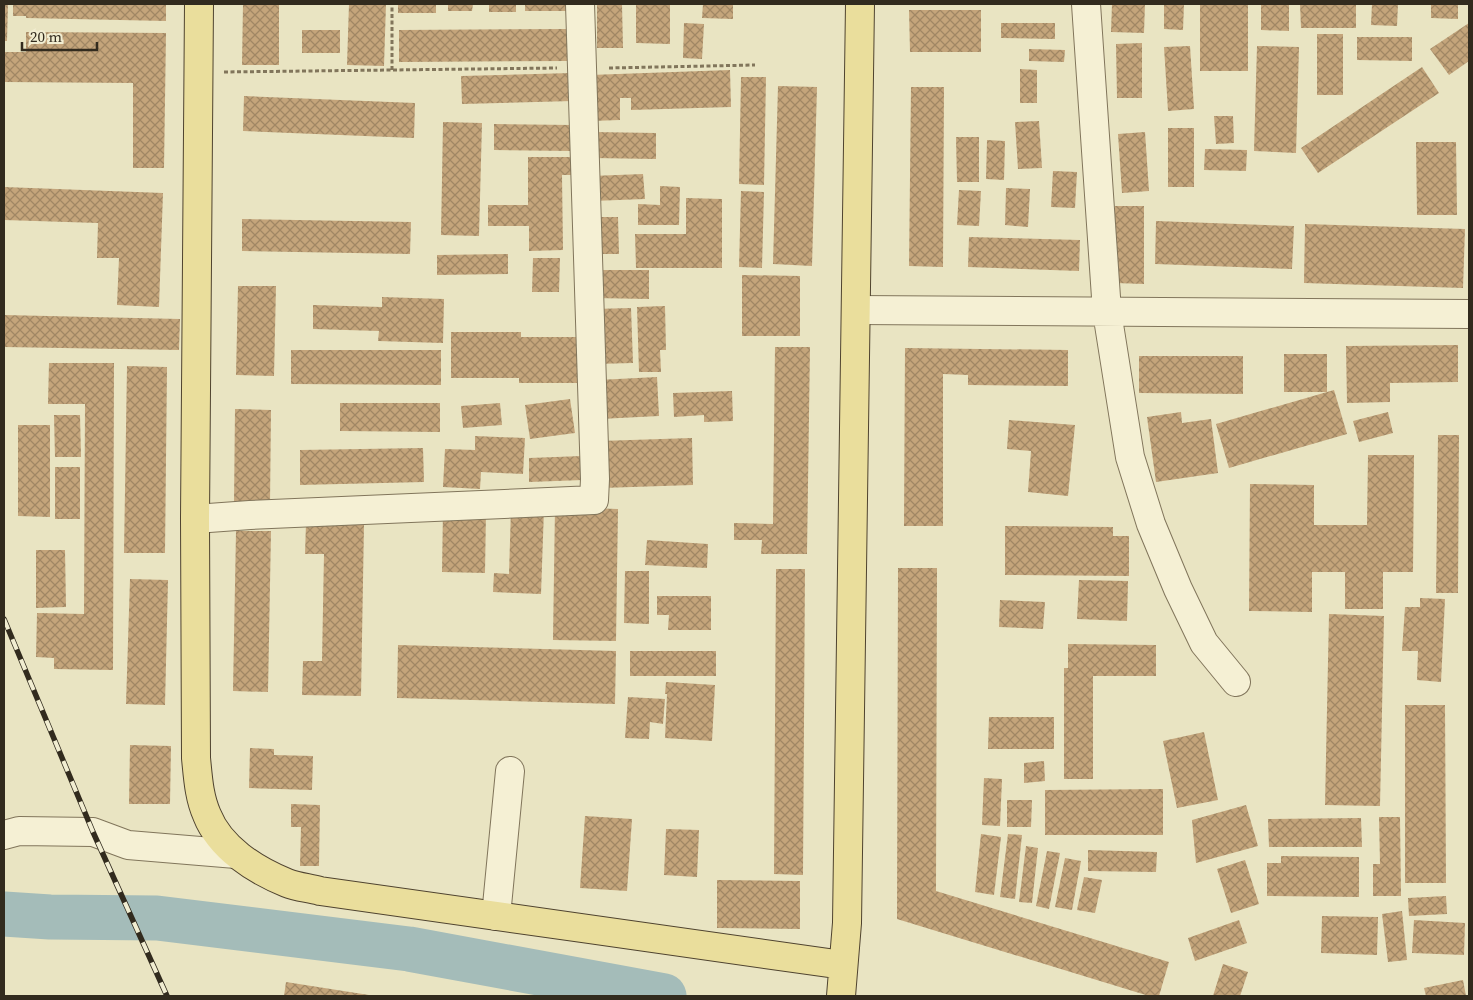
<svg xmlns="http://www.w3.org/2000/svg" width="1473" height="1000" viewBox="0 0 1473 1000" font-family="'Source Serif 4',serif">
<style>
.lines{fill:none;stroke-linecap:round;stroke-linejoin:round}
.river{stroke:#a4bcb9;stroke-width:45}
.building{fill:url(#building-cross-hatch)}
.minor-casing{stroke:#81755b;stroke-width:30}
.major-casing{stroke:#4f432f;stroke-width:30}
.path{stroke:#81755b;stroke-width:3;stroke-dasharray:4 2.5;stroke-linecap:butt}
.minor{stroke:#f5f0d4;stroke-width:28}
.major{stroke:#eade9c;stroke-width:28}
.rail-casing{stroke:#322b1e;stroke-width:5.5}
.rail{stroke:#f1edd1;stroke-width:4;stroke-dasharray:11;stroke-linecap:butt}
</style>
<defs>
<pattern id="building-cross-hatch" width="8" height="8" patternUnits="userSpaceOnUse" patternTransform="scale(1.25)"><rect width="8" height="8" fill="#c4a57b"/><path d="M0 0l8 8M0 8l8-8" fill="none" stroke="#a08764"/></pattern>
</defs>
<rect width="100%" height="100%" fill="#e9e4c2"/>
<g class="lines">
<!-- river -->
<path class="river" d="M4 914 50 917 157 918 409 949 664 996"/>
</g>
<!-- building -->
<path class="building" d="M4 4H8L7 41H4Z
M13 4H166V21L26 18V16H13Z
M243 4H279V65H242Z
M349 4H386L384 66 347 65Z
M398 4H436V13H398Z
M448 4H473L472 11H448Z
M489 4H516V12H489Z
M525 4H571V11H525Z
M597 4H622L623 48H597Z
M636 4H670V44L636 43Z
M703 4H733V19L702 18Z
M1112 4H1145L1144 33 1111 32Z
M1164 4H1184L1183 30 1164 29Z
M1200 4H1248V71H1200Z
M1261 4H1289V31L1261 30Z
M1300 4H1356V28H1301Z
M1372 4H1398L1397 26 1371 25Z
M1431 4H1458V19L1431 18Z
M909 10H981V52H910Z
M684 23 704 24 702 59 683 58Z
M1001 23H1055V39L1001 38Z
M1469 23V61L1449 75 1430 49Z
M567 29V61L399 62V30Z
M302 30H340V53H302Z
M26 32 166 33 164 168H133V83L4 82V52H26Z
M1317 34H1343V95H1317Z
M1357 37H1412V61L1357 60Z
M1142 43V98H1117L1116 44Z
M1190 46 1194 109 1168 111 1164 47Z
M1257 46 1299 47 1296 153 1254 151Z
M1029 49 1065 50 1064 62 1029 61Z
M1422 67 1439 93 1318 173 1301 148Z
M1020 69 1037 70V103H1020Z
M730 70 731 107 631 110V98H620V120L591 121 590 75Z
M572 73 573 101 462 104 461 76Z
M741 77H766L764 185 739 184Z
M778 86 817 87 812 266 773 264Z
M911 87H944L943 267 909 266Z
M244 96 415 103 414 138 243 131Z
M1214 116H1233L1234 143 1216 144Z
M1039 121 1042 168 1018 169 1015 122Z
M443 122 482 123 479 236 441 235Z
M494 124 572 125 571 151 494 150Z
M1168 128H1194V187H1168Z
M593 132 656 133V159L592 158Z
M1145 132 1149 191 1122 193 1118 134Z
M956 137H979V182H957Z
M987 140 1005 141 1004 180 986 179Z
M1416 142H1456L1457 215H1417Z
M1205 149 1247 150 1246 171 1204 170Z
M528 157H573V175H562L563 250 529 251V226H488V205H528Z
M1053 171 1077 172 1075 208 1051 207Z
M643 174 645 199 592 201 591 176Z
M660 186 680 187 679 225H638V204L660 205Z
M4 187 163 193 159 307 117 305 119 258H97L98 223 4 220Z
M1006 188 1030 189 1028 227 1005 225Z
M959 190 981 191 979 226 957 225Z
M741 191 764 192 762 268 739 267Z
M686 198 722 199V268H636L635 234H686Z
M1115 206H1144V284L1115 283Z
M592 217H618L619 254H592Z
M242 219 411 222 410 254 242 251Z
M1156 221 1294 226 1292 269 1155 264Z
M1305 224 1465 229 1463 288 1304 283Z
M969 237 1080 240 1079 271 968 267Z
M508 254V274L437 275V255Z
M533 258H560L559 292H532Z
M593 270H649V299L593 298Z
M742 275 800 276V336H742Z
M238 286H276L274 376 236 375Z
M382 297 444 299 443 343 378 341 379 331 313 329V305L382 307Z
M665 306 666 350H660L661 372H639L637 307Z
M631 308 633 363 596 364 594 309Z
M4 315 180 319 179 350 4 347Z
M451 332H521V337H580V383H519V378H451Z
M1458 345V382L1390 383V402L1347 403 1346 346Z
M775 347H810L807 554H761L762 540H734V523L773 524Z
M905 348 1068 350V386L968 385V375L943 374V526H904Z
M291 350H441V385L291 384Z
M1284 354H1327V392H1284Z
M1139 356H1243V394L1139 393Z
M49 363H114L113 670 54 669V658L36 657 37 613 84 614 85 404H48Z
M127 366 167 367 165 553H124Z
M657 377 659 416 600 419 598 380Z
M1334 390 1347 434 1229 468 1216 424Z
M732 391 733 421 704 422V415L674 417 673 393Z
M570 399 575 433 530 439 525 405Z
M340 403H440V432L340 431Z
M500 403 502 425 463 428 461 406Z
M235 409 271 410 270 504H234Z
M1181 412 1182 423 1211 419 1218 473 1156 482 1147 417Z
M1388 412 1393 433 1359 442 1353 421Z
M54 415H80L81 457H55Z
M1009 420 1075 425 1068 496 1028 492 1031 451 1007 449Z
M18 425H50V517L18 516Z
M1438 435H1459L1458 593H1436Z
M475 436 525 438 523 474 481 472 480 489 443 487 445 449 475 450Z
M692 438 693 485 602 488 600 441Z
M423 448 424 482 300 485V450Z
M1368 455H1414L1413 572H1383V609H1345V572H1312V612L1249 611 1250 484 1314 485V525H1367Z
M582 456 583 480 529 482V458Z
M55 467H80V519H55Z
M555 507 618 509 616 641 553 640Z
M511 508 544 509 541 594 493 592 494 573 509 574Z
M443 510 486 511 485 573 442 572Z
M306 523 364 524 361 696 302 695 303 661H322L324 554H305Z
M1005 526 1113 527V536H1129V576L1005 575Z
M236 531H271L268 692 233 691Z
M647 540 708 544 707 568 645 565Z
M36 550H65L66 607 36 608Z
M898 568H937L936 891 1169 962 1159 996H1149L897 919Z
M776 569H805L803 875 774 874Z
M625 571H649V624L624 623Z
M130 579 168 580 165 705 126 704Z
M1079 580 1128 581 1127 621 1077 619Z
M657 596H711V630H668L669 615H657Z
M1420 598 1445 599 1441 682 1417 680 1418 651H1402L1405 607H1420Z
M1000 600 1045 602 1043 629 999 627Z
M1329 614 1384 616 1380 806 1325 805Z
M1068 644 1156 645V676H1093V779H1064V668H1068Z
M398 645 616 651 615 704 397 698Z
M630 651H716V676H630Z
M666 682 715 685 712 741 665 738 667 694H665Z
M628 697 665 699 663 724 650 722 649 739 625 738Z
M1405 705H1445L1446 883H1405Z
M989 717H1054V749H988Z
M1204 732 1218 800 1177 808 1163 741Z
M130 745 171 746 170 804H129Z
M250 748 274 749V755L313 756 312 790 249 788Z
M1044 761 1045 781 1024 783V763Z
M984 778 1002 779 1000 826 982 825Z
M1163 789V835H1045V790Z
M1007 800H1032L1031 827H1007Z
M291 804 320 805 319 866H300L301 827H291Z
M1246 805 1258 846 1196 863 1192 820Z
M585 816 632 819 627 891 580 888Z
M1379 817H1400L1401 896H1373V864H1380Z
M1361 818 1362 847H1269L1268 819Z
M666 829 699 830 697 877 664 875Z
M981 834 1001 837 994 895 975 892Z
M1008 834 1022 835 1015 899 1000 897Z
M1026 846 1038 848 1032 903 1019 902Z
M1088 850 1157 852 1156 872 1088 871Z
M1047 851 1060 853 1049 909 1036 906Z
M1281 856 1359 857V897L1267 896V863H1281Z
M1065 858 1081 861 1072 910 1055 907Z
M1245 860 1259 904 1231 913 1217 869Z
M1084 877 1102 880 1095 913 1077 910Z
M717 880 800 881V929L717 928Z
M1446 896 1447 914 1409 916 1408 898Z
M1402 911 1407 960 1388 962 1382 914Z
M1322 916 1378 917 1377 955 1321 953Z
M1239 920 1247 943 1195 961 1188 938Z
M1414 920 1465 923 1464 955 1412 953Z
M1223 964 1248 972 1240 996H1213Z
M1463 980 1466 996H1426L1424 988Z
M286 982 369 995V996H284Z"/>
<g class="lines">
<defs>
<path id="minor" d="M1086 4 1107 312 1130 457 1151 524 1178 589 1204 643 1236 682
M856 310 1469 314
M195 519 250 515 594 500 595 479 580 4
M4 835 19 831 93 832 128 845 236 854
M496 916 510 771"/>
<path id="major" d="M199 4 195 519 196 758C198 778 199 797 207 815 220 848 255 870 287 883 297 887 309 888 320 891 494 916 669 940 843 965
M841 996 847 923 860 4"/>
</defs>
<!-- minor casing -->
<use href="#minor" class="minor-casing"/>
<!-- major casing -->
<use href="#major" class="major-casing"/>
<!-- path -->
<path class="path" d="M609 68 755 65
M392 70V4
M224 72 557 68"/>
<!-- minor -->
<use href="#minor" class="minor"/>
<!-- major -->
<use href="#major" class="major"/>
<defs>
<path id="rail" d="M4 619 93 832 167 996"/>
</defs>
<!-- rail casing -->
<use href="#rail" class="rail-casing"/>
<!-- rail -->
<use href="#rail" class="rail"/>
</g>
<!-- border -->
<rect width="1473" height="1000" fill="none" stroke="#322b1e" stroke-width="10"/>
<!-- scale -->
<path d="M22 42v8h75v-8" fill="none" stroke="#322b1e" stroke-width="2.5"/>
<text x="30" y="42" font-size="15" fill="#322b1e" stroke="#f1edd1" stroke-width="4" paint-order="stroke">20 m</text>
</svg>
